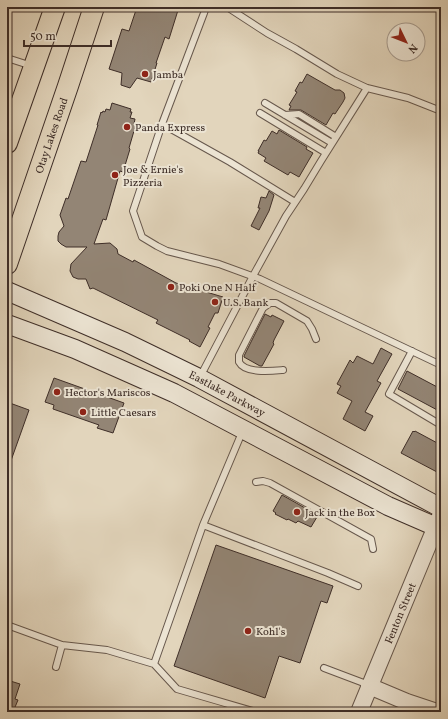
<svg xmlns="http://www.w3.org/2000/svg" width="448" height="719" viewBox="0 0 448 719" font-family="Vollkorn,serif">
<style>
.building{fill:#938575;stroke:#3e2e28}
.lines{fill:none;stroke-linecap:round;stroke-linejoin:round}
.service-casing{stroke:#67584d;stroke-width:8}
.tertiary-casing{stroke:#67584d;stroke-width:18}
.secondary-casing{stroke:#3e2e28;stroke-width:20}
.primary-casing{stroke:#3e2e28;stroke-width:22}
.service{stroke:#ece4d3;stroke-width:6}
.tertiary{stroke:#ece4d3;stroke-width:16}
.secondary{stroke:#ece4d3;stroke-width:18}
.primary{stroke:#e2d5bc;stroke-width:20}
.poi-dot{fill:#8f2418;stroke:#ece4d3;stroke-width:1.5}
.labels{text-anchor:middle;stroke-width:4;stroke-linejoin:round;paint-order:stroke}
.poi-label{font-size:11px;fill:#3e2e28;stroke:#ece4d3;text-anchor:start}
.street-label{font-size:11px;fill:#3e2e28;stroke:#ece4d3}
</style>
<rect width="100%" height="100%" fill="#e2d5bc"/>
<filter id="stains"><feTurbulence type="fractalNoise" baseFrequency=".005" numOctaves="4"/><feColorMatrix values="0 0 0 0 .2 0 0 0 0 .09 0 0 0 0 .02 0 0 0 .5 -.17"/></filter>
<radialGradient id="worn" r=".72"><stop offset=".6" stop-color="#630" stop-opacity="0"/><stop offset="1" stop-color="#630" stop-opacity=".3"/></radialGradient>
<!-- building -->
<path class="building" d="M137 7H179L169 39 165 37 156 63H157L151 82 137 78 130 88 121 85 122 73 109 69 122 29 129 31Z
M307 74 335 90H340L344 93 345 98 343 102 335 114 333 113 326 125 301 110H289L291 106 289 105 297 92 295 91 300 82 302 83Z
M112 103 131 109 130 112H132L130 118 135 119 134 124H136L129 148 130 149 123 172 120 171 106 220 103 219 94 244 110 243 117 249 118 254 133 262 134 260 176 283 223 297 218 313H215L208 327 210 328 200 347 189 341 190 340 156 323 158 320 93 288 90 289 86 279H78L73 277 70 271 71 264 87 247H66L61 244 58 241V236L59 232 64 226 60 215 66 198 68 199 81 161 86 162 98 125H97L101 112 102 113 103 111 105 112 106 109 110 110Z
M279 130 307 147 306 149 313 153 299 177 290 172 288 175 264 161 266 158 258 153 259 151H258L264 140 266 141 272 131 277 134Z
M269 191 274 195 269 211 259 230 251 226 260 208H258L261 197 266 198Z
M265 314 271 317 272 315 284 321 274 340 273 343 274 344 262 366H260L244 357V356Z
M381 348 392 354 377 381 381 383 365 412 373 416 365 431 343 419 352 401 337 393 341 386 337 384 350 360 353 363 357 356 373 364Z
M407 371 441 389V412L398 389Z
M54 378 124 403 113 433 97 428 99 425 53 409 54 405 45 402Z
M7 402 29 410 8 469 7 468Z
M413 431 414 432 415 431 441 445V465L437 472 401 453Z
M282 495 314 513 313 515 317 517 311 527 298 521 296 523 288 519 287 520 275 514 276 513 273 511Z
M216 545 333 586 327 603 321 601 300 663 279 656 265 698 174 666Z
M7 680 20 684 15 699 18 700 13 712H7Z"/>
<g class="lines">
<defs>
<path id="service" d="M206 7 204 13 162 124 133 211 142 237 157 246 167 251 219 264 260 279 441 365
M227 7 267 33 296 49 337 74 367 88 408 98 441 111
M7 58 32 66
M265 103 332 143
M260 113 326 153
M285 115 299 114 336 137
M162 124 230 162 295 202
M412 351 389 394 441 425
M283 370C272 371 245 374 239 362 239 359 239 357 239 355L263 308 270 303H276L307 321 312 329 316 339
M200 377 253 276 286 216 304 189 321 161 367 88
M256 482 263 481 270 483 371 539 373 549
M203 525 243 430
M7 625 62 645 107 650 154 664
M56 667 62 645
M324 668 369 685
M256 712 177 689 154 664 203 525 328 573 358 586"/>
<g id="tertiary">
<path d="M369 686 407 702 437 712"/>
<path id="s1" d="M359 712 441 514"/>
</g>
<g id="secondary">
<path id="s2" d="M7 291 125 342 199 378 441 508"/>
<path d="M7 324 75 349 174 393 388 506 441 529"/>
</g>
<g id="primary">
<path d="M7 143 55 7"/>
<path id="s3" d="M7 264 68 86 94 7"/>
</g>
</defs>
<!-- service casing -->
<use href="#service" class="service-casing"/>
<!-- tertiary casing -->
<use href="#tertiary" class="tertiary-casing"/>
<!-- secondary casing -->
<use href="#secondary" class="secondary-casing"/>
<!-- primary casing -->
<use href="#primary" class="primary-casing"/>
<!-- service -->
<use href="#service" class="service"/>
<!-- tertiary -->
<use href="#tertiary" class="tertiary"/>
<!-- secondary -->
<use href="#secondary" class="secondary"/>
<!-- primary -->
<use href="#primary" class="primary"/>
</g>
<!-- markers -->
<g class="poi-dot">
<circle cx="145" cy="74" r="4"/>
<circle cx="127" cy="127" r="4"/>
<circle cx="115" cy="175" r="4"/>
<circle cx="171" cy="287" r="4"/>
<circle cx="215" cy="302" r="4"/>
<circle cx="57" cy="392" r="4"/>
<circle cx="83" cy="412" r="4"/>
<circle cx="297" cy="512" r="4"/>
<circle cx="248" cy="631" r="4"/>
</g>
<g class="labels">
<!-- poi labels -->
<g class="poi-label">
<text x="153" y="78">Jamba</text>
<text x="135" y="131">Panda Express</text>
<text x="123" y="173">Joe &amp; Ernie's<tspan x="123" dy="13">Pizzeria</tspan></text>
<text x="179" y="291">Poki One N Half</text>
<text x="223" y="306">U.S. Bank</text>
<text x="65" y="396">Hector's Mariscos</text>
<text x="91" y="416">Little Caesars</text>
<text x="305" y="516">Jack in the Box</text>
<text x="256" y="635">Kohl's</text>
</g>
<!-- street labels -->
<g class="street-label">
<text dy="4" stroke="none"><textPath href="#s3" startOffset="136">Otay Lakes Road</textPath></text>
<text dy="4" stroke="none"><textPath href="#s2" startOffset="243">Eastlake Parkway</textPath></text>
<text dy="4" stroke="none"><textPath href="#s1" startOffset="107">Fenton Street</textPath></text>
</g>
</g>
<!-- margin -->
<rect width="448" height="719" fill="none" stroke="#e2d5bc" stroke-width="24"/>
<rect x="8" y="8" width="432" height="703" fill="none" stroke="#3e2e28" stroke-width="2"/>
<rect x="12" y="12" width="424" height="695" fill="none" stroke="#3e2e28"/>
<!-- north arrow -->
<g transform="translate(406 42) rotate(133)"><circle r="19" fill="#ece4d3" stroke="#a69b8f"/>
<path d="M0-3L7 15L0 10L-7 15Z" fill="#8f2418"/>
<text y="-6" font-size="11" font-weight="bold" text-anchor="middle" fill="#3e2e28">N</text>
</g>
<!-- scale -->
<path d="M24 40v6h87v-6" fill="none" stroke="#3e2e28" stroke-width="2"/>
<text x="30" y="40" font-size="12" fill="#3e2e28" stroke="#ece4d3" stroke-width="3" paint-order="stroke">50 m</text>
<rect width="100%" height="100%" filter="url(#stains)"/>
<rect width="100%" height="100%" fill="url(#worn)"/>
</svg>
